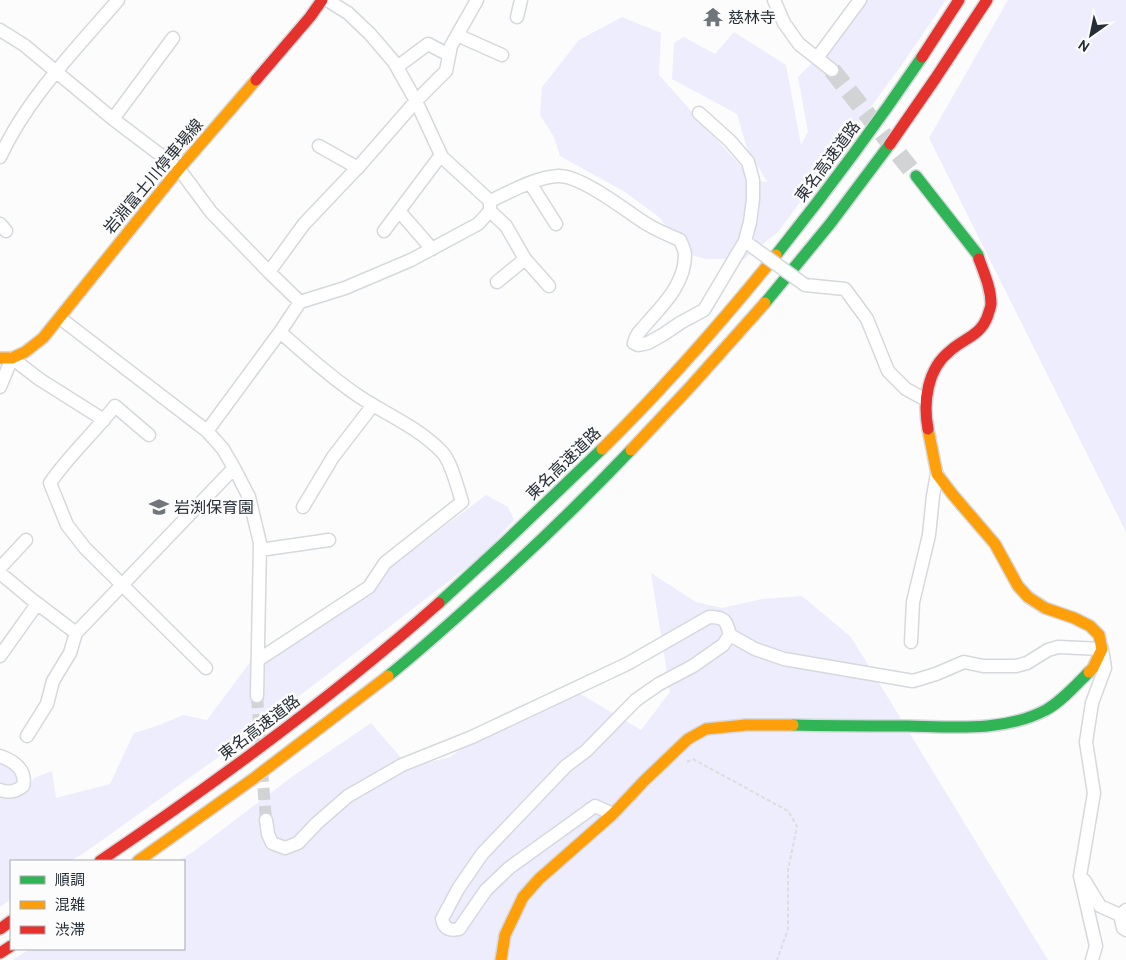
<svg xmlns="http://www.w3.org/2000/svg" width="1126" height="960" viewBox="0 0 1126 960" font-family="Overpass,'Noto Sans JP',sans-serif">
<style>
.green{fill:#ededfd}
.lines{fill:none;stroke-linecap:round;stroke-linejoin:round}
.street-tunnel{stroke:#d1d3d4;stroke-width:12;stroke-dasharray:12 6;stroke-linecap:butt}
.secondary-tunnel{stroke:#d1d3d4;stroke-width:18;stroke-dasharray:18 9;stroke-linecap:butt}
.street-casing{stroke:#d5d9dd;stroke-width:15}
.fast-casing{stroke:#d5d9dd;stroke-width:14}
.slow-casing{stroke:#d5d9dd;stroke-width:14}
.jam-casing{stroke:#d5d9dd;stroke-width:14}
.path{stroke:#ddddde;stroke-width:2;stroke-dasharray:4 2.5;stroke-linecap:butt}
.street{stroke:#fff;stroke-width:12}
.fast{stroke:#30b455;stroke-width:11}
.slow{stroke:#ff9f0a;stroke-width:11}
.jam{stroke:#e5322d;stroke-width:11}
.street-bridge-casing{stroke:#d5d9dd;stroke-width:15;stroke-linecap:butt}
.street-bridge{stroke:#fff;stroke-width:12}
.labels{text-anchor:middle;stroke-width:5;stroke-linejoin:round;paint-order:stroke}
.poi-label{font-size:16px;fill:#252d36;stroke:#fcfcfc;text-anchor:start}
.street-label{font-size:16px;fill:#252d36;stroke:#fcfcfc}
</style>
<rect width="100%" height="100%" fill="#fcfcfc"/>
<!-- green -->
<path class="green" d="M860 0H946L901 66 778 232 744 259H705L685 253 659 217 625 192 560 156 554 137 540 115 542 87 579 40 622 17 661 33 659 75 753 180 767 182 747 148 737 114 672 79 674 43 684 37 715 54 734 32 786 65 801 145 808 132 798 77 817 58Z
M1008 0H1126V532L929 138Z
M486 495 508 507 514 520 484 554 324 677 220 756 84 853 70 861H11V899L0 907V798L5 799 24 794 34 778 52 771 56 798 110 784 134 733 157 726 183 715 207 720 251 661 315 630 388 569Z
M651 573 696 602 722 608 762 599 802 596 851 637 1048 960H12L30 949H184V861H178L193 852 293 776 371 723 409 767 450 757 481 736 579 693 641 730 670 692Z
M0 754 28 774 16 791 0 788Z"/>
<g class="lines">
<!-- street-tunnel -->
<path class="street-tunnel" d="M257 696 261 750
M262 770 266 820"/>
<!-- secondary-tunnel -->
<path class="secondary-tunnel" d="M832 70 916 176"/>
<defs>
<path id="street" d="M774 0 784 23 799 44 832 70
M517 17 521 0
M0 30 24 45 113 119 179 169 211 212 269 272 300 302
M457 35 502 55
M817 58 860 0
M397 67 428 44 449 55
M113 119 173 38
M319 146 358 168
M0 157C28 97 76 49 118 0
M530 183 556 224
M490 201C510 192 536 177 558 176 581 175 626 211 645 223 656 230 668 235 680 240 682 245 685 250 685 255 685 283 664 304 647 323 640 332 637 332 634 343L638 345 648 343 664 334 680 323 704 310 745 241 750 222 753 199V180L748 162 730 141 699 113
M399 211 432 249
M490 211 506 226 525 259 549 286
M0 224 6 231
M384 231 441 155
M269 272 304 224 361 164 416 101 446 71 451 46 477 0
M497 282 525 259
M805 285 845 289 867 319 888 371 906 389 926 400
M60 318 207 431 223 449 234 468 249 497 260 543 257 696
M0 387 12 358 39 379 104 420
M207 431 280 332 300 302 345 288 411 260 478 224 490 211V201L442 157 416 101 394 62 370 34 348 13 327 0
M149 435 115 406C94 433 69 455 50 483L67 525 85 548 206 668
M303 507 333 457 373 405
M260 550 329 540
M0 568 26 540
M0 573 30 598 76 633
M730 635 755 649 784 659 913 681 936 674 964 662 983 666H1016L1027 663 1048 650 1058 647 1102 649 1105 668 1092 703 1086 742 1094 793 1080 876 1096 946 1092 960
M911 642 913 602 929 535 933 496 937 474
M0 656 37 604
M258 660 369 587 385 563 462 502C458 489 451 461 442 452 418 427 385 414 357 395 329 376 305 354 280 332
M27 736 47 704 53 681 70 653 76 633 234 468
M0 756C14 761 27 770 23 786 15 792 9 793 0 790
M266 820 268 834 272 843 285 848 298 843 317 823 348 796 402 765 472 737 627 664 709 617C726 617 726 621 730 635L723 645 693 666 659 684 636 700 586 751 566 766 482 854 458 889 442 919C444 929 450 931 459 929L486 890 509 868 595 806 613 814
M1084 880 1100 906 1120 915 1126 910
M1120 915 1123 928 1126 930"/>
<path id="fast" d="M916 176 978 255 979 259
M776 255C827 191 876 125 922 57
M765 303 830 224 890 144
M439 603 503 544 602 449
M388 676C423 648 456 618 489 588 538 544 585 498 631 450
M793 725C831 726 869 726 908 726 954 727 1004 732 1046 710 1062 701 1076 685 1089 672"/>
<path id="slow" d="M0 358H12L25 352 43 338 179 169 256 80
M928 429 937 474 953 495 995 544 1018 586 1028 597 1045 608 1074 618 1090 626 1099 635 1102 649 1093 668 1089 672
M602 449C664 388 721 323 776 255
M631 450 691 386 765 303
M138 861 253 779 388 676
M501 960 505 935 523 897 539 879 613 814 644 781 688 739 706 729 746 725H793"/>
<path id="jam" d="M922 57 959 0
M256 80 310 17 322 0
M890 144 935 79 987 0
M928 429C923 402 927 369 950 351 964 338 981 336 988 315 989 311 991 307 991 304 991 288 984 273 979 259
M100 861C218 781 333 697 439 603
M0 929 11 921
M0 953 11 946"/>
</defs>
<!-- street casing -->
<use href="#street" class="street-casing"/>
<!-- fast casing -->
<use href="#fast" class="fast-casing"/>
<!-- slow casing -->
<use href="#slow" class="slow-casing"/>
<!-- jam casing -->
<use href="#jam" class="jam-casing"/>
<!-- path -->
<path class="path" d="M687 762 693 759 788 811 797 826 788 870V929L777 960"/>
<!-- street -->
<use href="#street" class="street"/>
<!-- fast -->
<use href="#fast" class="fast"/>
<!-- slow -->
<use href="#slow" class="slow"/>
<!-- jam -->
<use href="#jam" class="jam"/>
<defs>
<path id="street-bridge" d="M750 245 805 285"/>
</defs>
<!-- street-bridge casing -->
<use href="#street-bridge" class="street-bridge-casing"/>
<!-- street-bridge -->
<use href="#street-bridge" class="street-bridge"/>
</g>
<!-- icons -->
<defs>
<symbol id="temple-bare" viewBox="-9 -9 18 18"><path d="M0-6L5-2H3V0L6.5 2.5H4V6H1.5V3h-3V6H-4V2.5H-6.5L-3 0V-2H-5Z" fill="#70757b" stroke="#fcfcfc" stroke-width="2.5" paint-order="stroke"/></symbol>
<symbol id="school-bare" viewBox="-9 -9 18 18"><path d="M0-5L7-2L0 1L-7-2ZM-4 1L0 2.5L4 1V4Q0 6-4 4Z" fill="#70757b" stroke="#fcfcfc" stroke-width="2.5" paint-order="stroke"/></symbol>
</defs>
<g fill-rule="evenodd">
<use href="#temple-bare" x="699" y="3" width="28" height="28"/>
<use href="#school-bare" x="145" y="493" width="28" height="28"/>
</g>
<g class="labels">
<!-- poi labels -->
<g class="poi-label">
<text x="728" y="23">慈林寺</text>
<text x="174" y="513">岩渕保育園</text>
</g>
<!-- street labels -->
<g class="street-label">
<text transform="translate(827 161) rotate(-53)" y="6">東名高速道路</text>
<text transform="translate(153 176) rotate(-50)" y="6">岩淵富士川停車場線</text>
<text transform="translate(563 463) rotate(-44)" y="6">東名高速道路</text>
<text transform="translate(259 727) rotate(-37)" y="6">東名高速道路</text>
</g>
</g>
<!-- legend -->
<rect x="10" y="860" width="175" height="90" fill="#fcfcfc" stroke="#a6a9ad"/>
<rect x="20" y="876" width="25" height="8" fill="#30b455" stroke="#a6a9ad"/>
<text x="55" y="885" font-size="15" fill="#252d36">順調</text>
<rect x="20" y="901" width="25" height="8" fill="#ff9f0a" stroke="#a6a9ad"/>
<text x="55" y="910" font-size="15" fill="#252d36">混雑</text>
<rect x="20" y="926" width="25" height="8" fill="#e5322d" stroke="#a6a9ad"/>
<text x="55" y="935" font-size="15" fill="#252d36">渋滞</text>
<!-- north arrow -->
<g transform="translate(1091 35) rotate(213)" stroke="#fcfcfc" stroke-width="4" paint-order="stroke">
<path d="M0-4L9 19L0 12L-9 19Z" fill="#252d36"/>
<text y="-8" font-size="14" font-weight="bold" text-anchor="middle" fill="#252d36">N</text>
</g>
</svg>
